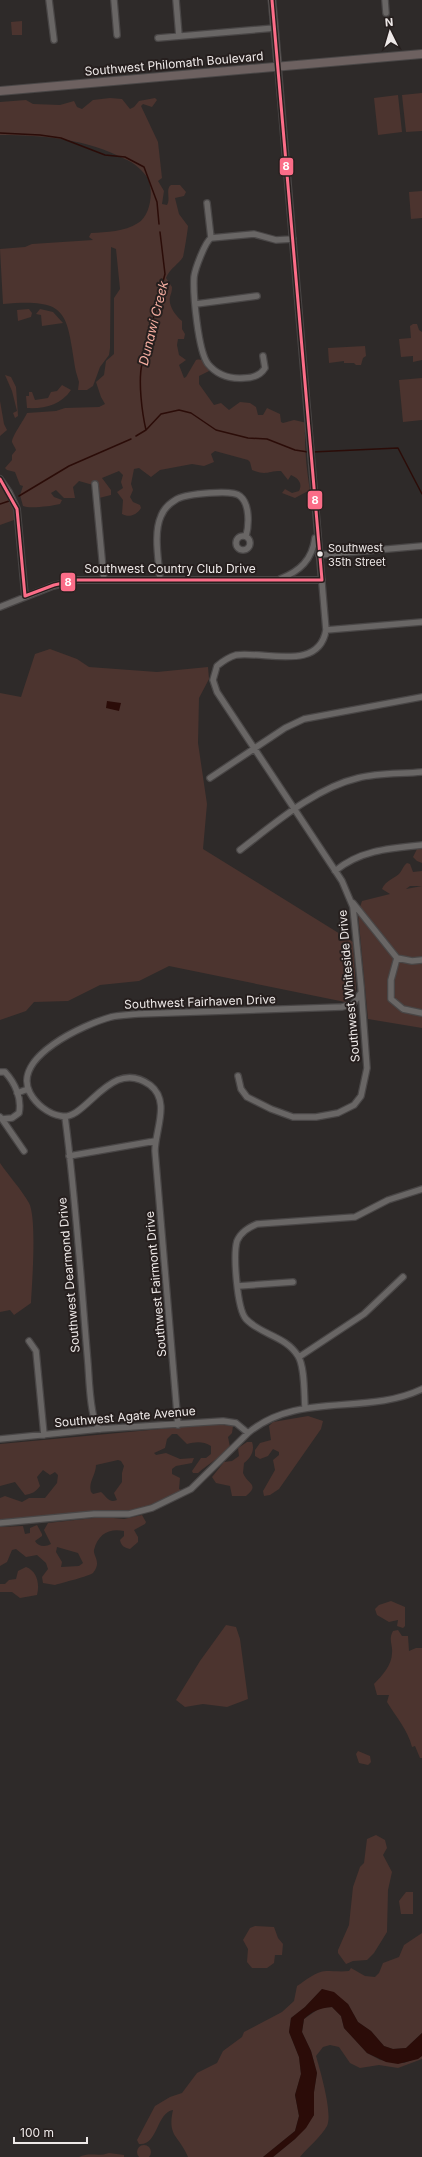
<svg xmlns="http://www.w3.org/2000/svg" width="422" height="2157" viewBox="0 0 422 2157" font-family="Inter,sans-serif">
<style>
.green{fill:#4c342f;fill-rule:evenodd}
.water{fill:#2b0c08}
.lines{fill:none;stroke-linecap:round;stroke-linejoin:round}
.stream{stroke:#2b0c08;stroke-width:1.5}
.minor-casing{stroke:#494646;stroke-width:8}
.major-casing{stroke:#494646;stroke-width:9}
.highway-casing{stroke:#494646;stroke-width:10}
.minor{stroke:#696665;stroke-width:5.5}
.major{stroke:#68605f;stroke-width:7}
.highway{stroke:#6d6160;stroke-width:8}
.bus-1-casing{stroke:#261f1e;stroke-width:6}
.bus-1{stroke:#fb6d88;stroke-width:3}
.bus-dot{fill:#eee9e8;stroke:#261f1e;stroke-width:1.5}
.labels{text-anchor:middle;stroke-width:4;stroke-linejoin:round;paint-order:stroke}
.bus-label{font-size:11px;fill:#eee9e8;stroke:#261f1e;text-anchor:start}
.street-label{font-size:12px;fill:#eee9e8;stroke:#261f1e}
.water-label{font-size:13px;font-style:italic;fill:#f6aea1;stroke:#261f1e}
.line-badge{stroke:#261f1e;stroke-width:1.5}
.badge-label{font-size:11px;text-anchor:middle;font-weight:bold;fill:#fff}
</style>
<rect width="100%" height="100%" fill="#2e2a29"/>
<!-- green -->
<path class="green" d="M22 21V35H12L11 22Z
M422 93V131L406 132 402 95Z
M398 95 402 132 378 135 374 98Z
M110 98 122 99 130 109 134 107 139 101 155 98 157 100 152 107 143 104 141 106 158 142 162 178 158 181 164 191 162 204 167 205C171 199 165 189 171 185H180L186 192 184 196 175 198 179 214 188 226C188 229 184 254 183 257 179 264 170 268 166 278L172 287C172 292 171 293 170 297 168 306 176 316 182 321V329L185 334 184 339H178L177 345 179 355 186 360 179 365 184 378 186 377 196 360C204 358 208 364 209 371L199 376V384L214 405 221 403 229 410 240 402 250 403 256 407 258 415H263L267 408 280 414 281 422 283 423 294 420 307 423C307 427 304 431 305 435 305 453 307 473 310 490L295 498 282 493 285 489 292 493 299 491C303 483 298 478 291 475L288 480 281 471C267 471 267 476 252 470L250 462 248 460 215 451 211 454 214 462 204 466 192 464 160 470 151 477 139 468 134 469 131 484 133 490 130 497 133 502 140 505 141 508C137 515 129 518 122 514L123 500 117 492 123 488 121 482 123 475 119 471 102 478 111 490V495L99 498 93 485 79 481 73 487 75 498H64L56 490 51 493 54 497 62 500 60 504C52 506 29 509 23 506L20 495 23 486 20 485 15 472 7 470 5 468 12 460V455L16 450C15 447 13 445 12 442 12 436 24 420 27 413L56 411 65 408 99 407 105 404 101 397 96 382 104 375 106 361 114 354V298L120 289 116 249 111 247 110 348 109 355 100 367 93 386 87 390H78L79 382 76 372C66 313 70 298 3 304L0 249 25 247 32 244 93 240 89 237 91 233C107 232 124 232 138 223 150 216 154 192 148 179 144 171 133 162 125 159 86 139 43 135 0 135V102L26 100 33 104 60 105 74 101 77 107 82 109 93 100Z
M422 191V218L411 219 409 192Z
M29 309 32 313 31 317 18 321 17 310Z
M40 309 53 312 63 323 42 326 41 315 36 314Z
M413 324H417L419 330 422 332V360L413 362V356L401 357 399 339 411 338 410 326Z
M365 346 366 356 363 358 361 365H356L354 363H344V361L329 363 328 348Z
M5 375 11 377 16 387 18 416 15 418 13 413 17 411 12 391Z
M422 378V420L403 422 399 380Z
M62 385 71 390C61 405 44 409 27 408L26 396H29V392H32L35 400 48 398 51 392 57 391Z
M0 401 4 424 7 430 0 436Z
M0 479C8 493 17 504 14 520L0 525Z
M50 649 77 659 89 667 157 672 208 667 209 679 199 698 198 743 207 804 203 849 353 942 356 990 351 998 345 1002 169 966 139 981 100 985 68 1001 34 1002 26 1011 0 1020V693L21 697 35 654Z
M422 844V863L417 861 413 857 418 847Z
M407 863 410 864 413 872 422 871V886H410L406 889 422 886V1028L368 1019 358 913 362 901 390 894 382 889C386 880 392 880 399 874 402 871 403 866 407 863Z
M0 1163C9 1176 21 1189 29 1203 37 1218 32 1283 31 1303L14 1315 10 1310 0 1312Z
M308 1416 323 1421 321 1429 279 1489 270 1495 264 1496 263 1491 275 1470 273 1460 279 1455V1452L273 1449 268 1456 260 1459 255 1456V1450L260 1443 271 1440 269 1426 273 1422Z
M214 1424 233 1426 232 1433 228 1437 230 1447C220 1458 208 1464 198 1473H193L192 1471 201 1458H206L211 1454V1446C203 1441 195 1442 187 1444L177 1434H172L167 1439 165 1448 154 1453 156 1455 166 1453 180 1459 194 1458 192 1463 176 1466 172 1469V1474L180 1478 179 1489 182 1490C165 1503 145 1508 125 1511L0 1520V1498L5 1496 22 1502 29 1498H45L57 1483 58 1475 55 1472 50 1475 43 1470 37 1477 40 1486C36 1492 31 1494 25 1495L15 1482 0 1486V1444ZM118 1460 121 1461 124 1466 122 1473V1482L114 1493 117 1500C109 1504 106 1496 101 1492L93 1494 91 1492C88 1482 96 1475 96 1465Z
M247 1442H252C255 1450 251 1458 244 1463L243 1473C248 1485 260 1484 246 1496H232L230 1486 216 1483 212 1477 224 1462 232 1461 239 1456 238 1448Z
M142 1515 146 1522 145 1524 134 1530 138 1537V1542L130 1549C125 1548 121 1546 120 1540L124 1536V1531C109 1528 98 1534 94 1550 93 1556 102 1562 93 1573 90 1576 61 1583 55 1585L43 1583 42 1577 48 1569 46 1563 37 1555 26 1557 16 1549 12 1550 7 1562 0 1566V1527L23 1526 25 1534 30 1533V1528L37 1525 42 1534V1536L35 1541C38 1547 46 1547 51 1544L44 1530 48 1523 103 1517 124 1519ZM57 1547 78 1553 83 1563 79 1566 61 1567 62 1562 56 1552Z
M26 1567C37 1571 40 1584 37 1595L20 1598 12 1592H0V1584H5L9 1580 16 1579 18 1571Z
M391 1601 405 1607V1626L403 1628 397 1626 398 1620 389 1622 377 1615 375 1609 379 1605Z
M226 1625 236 1627 240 1639 248 1699 227 1707 203 1704 185 1707 176 1700 200 1661Z
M398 1630 402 1636H408L409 1651 416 1648H422V1758H420L415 1746 412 1747C408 1730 396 1717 387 1702L389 1695H377L374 1684C382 1676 392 1665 392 1653 393 1644 388 1640 393 1631Z
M358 1751 370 1756 371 1762 368 1765 359 1763 356 1754Z
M376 1835 385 1840 387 1848 383 1855 392 1872 388 1890 387 1932 374 1953 367 1960 353 1961 346 1964 338 1953V1950L349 1925 353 1887 360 1867 364 1863 367 1839Z
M406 1892H413V1914H401L399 1901Z
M255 1926 274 1927 278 1938 283 1944 282 1955H275L274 1963 267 1968H252L247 1962 248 1949 243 1940 250 1928Z
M422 1933V2033L406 2048 393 2049 384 2046 371 2031 358 2022 348 2004 322 1989 305 2007 291 2018 289 2032 299 2057 301 2074 295 2095 299 2116 295 2131 263 2157H188C179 2135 167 2137 173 2110 156 2113 158 2146 139 2144L137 2140 155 2106 170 2097 182 2093 197 2073 217 2063 223 2051 242 2037 244 2032 282 2012 294 2001 297 1986C305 1981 316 1971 326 1971 334 1971 341 1972 349 1971L351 1968 365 1976 375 1977 379 1973 383 1963 399 1957 404 1945Z
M332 2007 341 2016 344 2028 367 2053 380 2060 404 2063 422 2056V2059L398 2068 379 2065 360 2068 350 2063 339 2047 330 2045 323 2047 316 2056C320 2070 333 2114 327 2126 321 2137 308 2147 300 2157H273L295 2139 314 2115V2092L317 2073 311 2051 302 2032 304 2019 320 2008Z
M137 2152a7 7 0 1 1 14 0a7 7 0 1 1-14 0Z
M109 2153 124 2155V2157H79C89 2152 99 2157 109 2153Z"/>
<!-- water -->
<path class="water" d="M107 701 121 703 119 711 106 708Z
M322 1989 334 1992 348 2004 358 2022 371 2031 384 2046 393 2049 406 2048 422 2033V2056L418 2059 398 2064 386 2062 367 2053 344 2028 341 2016 332 2007C319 2008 313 2011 304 2019L302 2032 311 2051 317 2073 314 2092V2115L306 2128 295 2139 273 2157H263L295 2131 299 2116 295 2095 301 2074 299 2057 289 2032 291 2018 305 2007Z"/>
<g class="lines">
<!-- stream -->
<path class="stream" d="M0 133 40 135 61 138 105 155 125 157 144 167 157 202 159 224
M160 232 165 274 150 331C152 343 144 353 142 364 138 381 142 413 146 430L161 414 179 410 191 413 216 430 248 438 267 439 295 450 308 452
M136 436 146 430
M312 452 398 448 422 494
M19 496 69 466 131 439
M0 504 9 501"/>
<defs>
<path id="minor" d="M49 0 54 40
M114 0 117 35
M176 0 179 36
M385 0 386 13
M158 38 275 28
M207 203 211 238
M196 304 257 296
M263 356 265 368C260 376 253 378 244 378 230 379 217 375 208 364 198 351 193 294 194 277 195 269 205 242 211 238L254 234 276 240 293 239
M0 479 9 492 17 509 25 596
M95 484 104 580
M236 543a7 7 0 1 1 14 0a7 7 0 1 1-14 0Z
M319 555 422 546
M280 579C300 571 312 560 315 538
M160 580C159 561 153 534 161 516 164 508 170 503 177 499 187 494 232 489 240 496 250 504 249 525 246 536
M0 607 53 586 77 580H322
M326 630 422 622
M210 778 285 728 304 719 422 697
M240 850C274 824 315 788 358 778 378 773 401 774 422 772
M335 871C360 850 391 848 422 845
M353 903 397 958 412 961 422 960
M397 958 391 980V999L403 1009 422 1013
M0 1072H5C15 1083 22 1098 19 1113L12 1118 2 1119 0 1117
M238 1076 241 1089 247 1097 271 1109 293 1117H316L338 1113 354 1105 361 1096 367 1068 361 987 353 907 342 881 217 692 213 680 217 666C223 661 229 657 236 655 265 651 319 672 326 630L278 67
M17 1093 28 1089
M65 1117C76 1199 81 1282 88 1364 89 1376 90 1423 100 1429
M2 1119 24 1151
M69 1156 155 1141
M238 1286 293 1282
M29 1341 36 1351 44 1435
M299 1357 364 1314 403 1277
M305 1407C304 1394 305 1367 298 1356 286 1336 261 1335 246 1319 237 1309 233 1255 237 1241 241 1232 248 1228 257 1224L355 1217 388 1200 422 1189
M178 1425 155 1151C155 1130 171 1101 150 1085 110 1056 86 1122 61 1116 48 1114 36 1104 30 1093 11 1057 85 1024 111 1017 120 1015 129 1015 138 1014L342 1007 353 1004 360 994
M0 1439 100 1429 223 1421 236 1423 248 1433
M0 1523 94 1514H129L152 1508 191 1489 248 1433C298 1391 366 1416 422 1389"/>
<path id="major" d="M272 0 278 67"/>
<path id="highway" d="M0 91 422 54"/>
</defs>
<!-- minor casing -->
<use href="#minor" class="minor-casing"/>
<!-- major casing -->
<use href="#major" class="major-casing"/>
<!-- highway casing -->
<use href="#highway" class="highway-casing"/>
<!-- minor -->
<use href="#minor" class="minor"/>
<!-- major -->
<use href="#major" class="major"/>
<!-- highway -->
<use href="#highway" class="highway"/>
<defs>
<path id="bus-1" d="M0 479 17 509 25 596 54 585 77 580H322L272 0"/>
</defs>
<!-- bus-1 casing -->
<use href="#bus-1" class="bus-1-casing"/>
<!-- bus-1 -->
<use href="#bus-1" class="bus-1"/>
</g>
<!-- markers -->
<circle class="bus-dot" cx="320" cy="554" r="3.5"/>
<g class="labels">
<!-- bus labels -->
<g class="bus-label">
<text x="328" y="552">Southwest<tspan x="328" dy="14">35th Street</tspan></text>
</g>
<!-- street labels -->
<g class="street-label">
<text transform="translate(174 64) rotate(-5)" y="4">Southwest Philomath Boulevard</text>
<text x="170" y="573">Southwest Country Club Drive</text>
<text transform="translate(349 986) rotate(-95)" y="4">Southwest Whiteside Drive</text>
<text transform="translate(200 1002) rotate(-2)" y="4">Southwest Fairhaven Drive</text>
<text transform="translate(69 1275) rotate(-95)" y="4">Southwest Dearmond Drive</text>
<text transform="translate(156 1284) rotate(-95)" y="4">Southwest Fairmont Drive</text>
<text transform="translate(125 1417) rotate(-5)" y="4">Southwest Agate Avenue</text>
</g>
<!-- water labels -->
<g class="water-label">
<text transform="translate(153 323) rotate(-76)" y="5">Dunawi Creek</text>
</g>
</g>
<g class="line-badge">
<rect x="279" y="157" width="15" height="19" rx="4" fill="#fb6d88"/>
<rect x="307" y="490" width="16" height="20" rx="4" fill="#fb6d88"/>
<rect x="60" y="572" width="16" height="20" rx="4" fill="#fb6d88"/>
</g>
<g class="badge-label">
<text x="286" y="170">8</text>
<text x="315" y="504">8</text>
<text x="68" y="586">8</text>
</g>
<!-- north arrow -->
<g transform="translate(390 32) rotate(355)" stroke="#261f1e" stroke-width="3" paint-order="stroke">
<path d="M0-3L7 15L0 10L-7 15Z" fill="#eee9e8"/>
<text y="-6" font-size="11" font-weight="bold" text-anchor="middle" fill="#eee9e8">N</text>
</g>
<!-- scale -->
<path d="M14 2137v6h73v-6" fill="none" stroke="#eee9e8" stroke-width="2"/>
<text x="20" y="2137" font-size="12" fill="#eee9e8" stroke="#261f1e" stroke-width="3" paint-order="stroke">100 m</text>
</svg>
